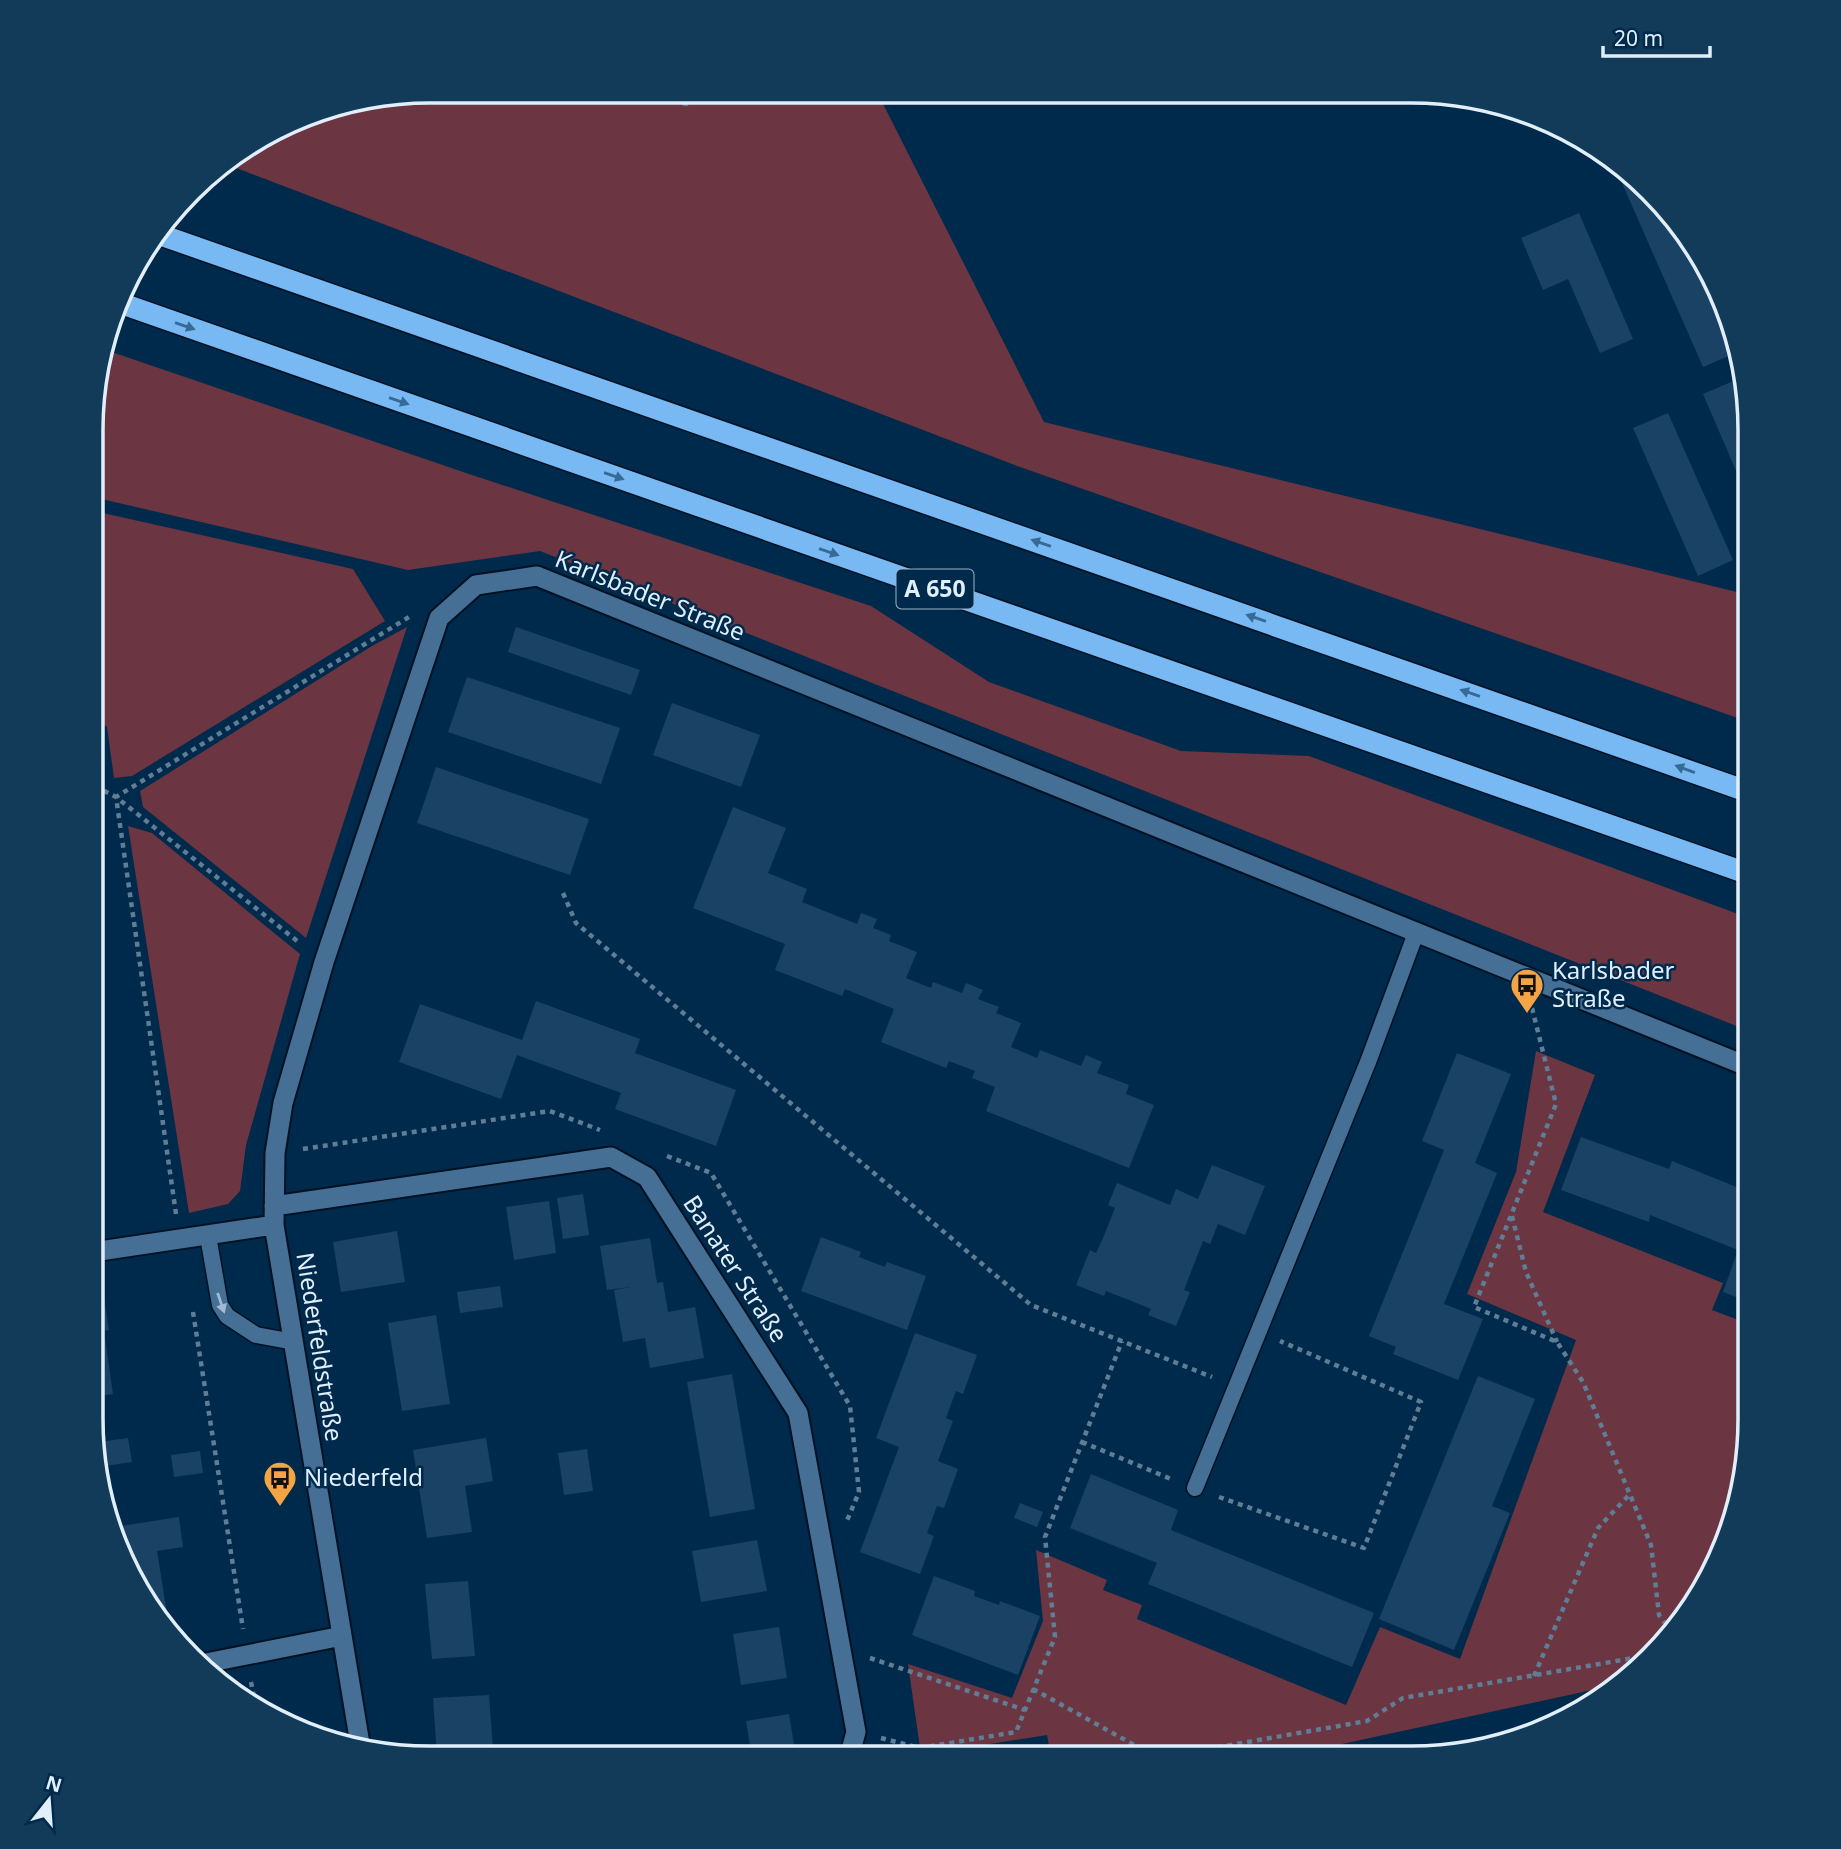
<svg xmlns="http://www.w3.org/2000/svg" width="1841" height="1849" viewBox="0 0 1841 1849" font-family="'Noto Sans',sans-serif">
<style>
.green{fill:#6b3541}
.building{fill:#194265}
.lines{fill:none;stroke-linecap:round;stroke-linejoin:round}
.service-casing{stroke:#011224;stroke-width:19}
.minor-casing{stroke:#011224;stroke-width:23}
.motorway-casing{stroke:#011224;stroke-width:24}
.path{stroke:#5f7d95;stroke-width:4.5;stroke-dasharray:5 5;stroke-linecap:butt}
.service{stroke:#456f95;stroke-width:16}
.minor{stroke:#456f95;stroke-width:19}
.motorway{stroke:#78b9f3;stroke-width:21}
.oneway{fill:#366a97}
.oneway2{fill:#a3bbd2}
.labels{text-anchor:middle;stroke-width:5;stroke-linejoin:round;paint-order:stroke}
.shield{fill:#002a4b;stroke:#9eb3c6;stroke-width:2}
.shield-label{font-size:23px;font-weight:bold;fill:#e1eefb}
.street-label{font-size:24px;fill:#e1eefb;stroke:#002a4b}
.poi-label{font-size:24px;fill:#e1eefb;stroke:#002a4b;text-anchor:start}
.rim{fill:none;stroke:#e1eefb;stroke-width:3.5}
</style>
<rect width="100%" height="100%" fill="#002a4b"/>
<!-- green -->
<path class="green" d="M430 91 877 92 1044 422 1749 595V722L1020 467 226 164 321 109Z
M103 349 469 474 871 606 989 682 1181 751 1309 756 1749 918V1031L540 551 408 570 97 498V364Z
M103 513 353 569 385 621 132 776 114 778 107 727 96 717 97 518Z
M407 627 306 938 143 807 140 791 372 646Z
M128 826 152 833 300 954 246 1145 240 1191 228 1204 189 1213Z
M1536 1051 1595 1075 1543 1212 1723 1283 1712 1310 1749 1324V1441L1705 1588 1620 1684 1282 1757H1051L1047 1735 921 1755 908 1664 1012 1698 1043 1621 1036 1550 1107 1580 1103 1590 1142 1605 1137 1619 1346 1705 1380 1627 1460 1659 1576 1340 1467 1294 1516 1172Z"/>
<!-- building -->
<path class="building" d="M1629 179 1680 224 1732 321 1738 352 1703 367 1622 183Z
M1579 213 1633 339 1600 353 1568 279 1543 290 1521 238Z
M1743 377 1749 408V501L1703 394Z
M1668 413 1733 560 1698 576 1633 428Z
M516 627 640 670 631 695 508 652Z
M467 677 620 728 601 784 448 732Z
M672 703 760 735 741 787 653 755Z
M436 767 589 819 570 875 417 823Z
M733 807 786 828 768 873 807 889 802 902 857 924 861 913 877 919 873 928 891 935 889 941 917 952 906 978 931 988 933 982 962 993 966 983 983 990 978 999 999 1007 996 1013 1021 1023 1011 1047 1037 1058 1040 1050 1081 1066 1086 1055 1102 1062 1097 1073 1129 1085 1126 1094 1154 1105 1129 1168 986 1111 995 1087 972 1078 975 1071 949 1061 946 1068 881 1042 894 1009 845 989 842 996 775 970 785 944 693 908Z
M536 1001 640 1039 635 1053 736 1090 716 1146 615 1109 621 1093 517 1055 501 1099 399 1062 420 1004 522 1040Z
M1457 1053 1511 1074 1475 1163 1497 1173 1444 1304 1483 1319 1458 1380 1393 1354 1396 1347 1369 1336 1444 1150 1422 1141Z
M94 1102 98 1126H93Z
M1581 1137 1669 1169 1672 1161 1749 1192V1221L1746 1228 1749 1229V1302L1723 1292 1738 1250 1650 1215 1649 1222 1561 1190Z
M1212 1165 1265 1186 1245 1235 1218 1224 1210 1244 1203 1241 1184 1290 1190 1292 1176 1326 1148 1315 1151 1309 1129 1300 1106 1291 1104 1296 1076 1285 1090 1250 1096 1253 1103 1238 1115 1208 1108 1205 1117 1183 1170 1205 1176 1189 1198 1199Z
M583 1194 589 1235 563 1239 557 1198Z
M549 1201 556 1253 514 1260 506 1207Z
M397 1231 405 1282 341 1292 333 1242Z
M821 1237 861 1252 859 1257 885 1267 887 1262 926 1276 907 1330 801 1291Z
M650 1238 657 1283 663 1282 668 1312 695 1307 704 1358 650 1368 645 1338 623 1342 614 1290 631 1287 607 1290 600 1246Z
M500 1286 503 1307 460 1313 457 1292Z
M103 1291 109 1330 104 1331 113 1394 92 1397V1292Z
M436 1315 450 1404 402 1411 388 1323Z
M915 1333 977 1355 963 1394 956 1391 946 1418 953 1421 938 1461 958 1469 944 1508 937 1506 927 1533 934 1536 920 1574 860 1552 899 1447 876 1438Z
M732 1374 755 1509 710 1517 687 1382Z
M1478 1376 1535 1399 1492 1506 1510 1513 1454 1650 1379 1619Z
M128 1438 132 1462 97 1467 93 1443Z
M486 1438 493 1481 465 1486 472 1532 427 1538 413 1450Z
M587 1449 593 1491 564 1495 558 1453Z
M200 1451 203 1473 174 1477 171 1455Z
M1091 1474 1178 1510 1171 1530 1374 1613 1352 1667 1148 1584 1157 1563 1070 1528Z
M1020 1503 1043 1512 1037 1527 1014 1518Z
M179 1517 183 1547 157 1551 170 1632 161 1625 118 1545H123L121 1526Z
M757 1540 767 1591 701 1602 692 1551Z
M934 1576 975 1591 974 1596 999 1605 1000 1601 1040 1616 1018 1675 912 1635Z
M468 1581 475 1656 432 1659 425 1584Z
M779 1627 787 1678 741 1685 733 1634Z
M489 1695 493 1750 483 1751V1757H437L433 1698Z
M789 1714 796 1757H752L746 1721Z
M1023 1745 1024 1757H945L955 1754Z"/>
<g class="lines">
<defs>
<path id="service" d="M208 1236 220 1305 227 1316 256 1335 294 1342
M1195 1488 1368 1062 1416 933"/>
<path id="minor" d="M274 1206 611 1157 647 1177 798 1413 856 1732 849 1757
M93 1252 274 1225
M206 1663 342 1636
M360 1744 274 1225 275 1153 283 1103 324 962 439 618 476 585 537 576 1749 1067"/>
<path id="motorway" d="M158 234 1749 792
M120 303 1749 874"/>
</defs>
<!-- service casing -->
<use href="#service" class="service-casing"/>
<!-- minor casing -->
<use href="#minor" class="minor-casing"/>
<!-- motorway casing -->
<use href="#motorway" class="motorway-casing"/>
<!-- path -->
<path class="path" d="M634 92 686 104 732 92
M95 786 116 797 301 944
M563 893 576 923 1031 1305 1212 1377
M1532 1008 1556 1104 1474 1307 1557 1342 1583 1382 1651 1545 1659 1615 1669 1629
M303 1149 550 1111 600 1130
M667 1156 711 1173 850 1406 859 1492 846 1523
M176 1214 116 797 409 617
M1512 1216 1526 1272 1557 1342
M193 1312 243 1629
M1082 1442 1171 1479
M1219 1497 1364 1548 1421 1402 1280 1341
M870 1658 1025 1710
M1534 1676 1598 1528 1630 1494
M251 1682 255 1702
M1033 1689 1138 1747 1196 1751 1367 1721 1403 1698 1645 1656
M881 1738 920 1748 1016 1732 1055 1637 1045 1537 1122 1341"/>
<!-- service -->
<use href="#service" class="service"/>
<!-- minor -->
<use href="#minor" class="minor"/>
<!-- motorway -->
<use href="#motorway" class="motorway"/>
</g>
<!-- one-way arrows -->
<defs><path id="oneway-solid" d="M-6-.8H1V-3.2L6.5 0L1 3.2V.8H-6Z" transform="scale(1.75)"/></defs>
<g class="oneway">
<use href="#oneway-solid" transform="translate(185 326) rotate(19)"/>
<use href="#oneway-solid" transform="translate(399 401) rotate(19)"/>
<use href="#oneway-solid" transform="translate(614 476) rotate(19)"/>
<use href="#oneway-solid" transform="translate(1041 543) rotate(-161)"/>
<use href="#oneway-solid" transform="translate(829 552) rotate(19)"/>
<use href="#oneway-solid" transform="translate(1256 618) rotate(-161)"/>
<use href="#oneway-solid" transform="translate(1470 693) rotate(-161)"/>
<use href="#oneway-solid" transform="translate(1685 769) rotate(-160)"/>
</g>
<use class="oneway2" href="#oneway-solid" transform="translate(221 1303) rotate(71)"/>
<!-- icons -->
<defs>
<symbol id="bus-pin" viewBox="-11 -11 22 30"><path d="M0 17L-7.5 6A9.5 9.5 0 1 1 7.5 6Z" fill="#f4a444" stroke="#002a4b"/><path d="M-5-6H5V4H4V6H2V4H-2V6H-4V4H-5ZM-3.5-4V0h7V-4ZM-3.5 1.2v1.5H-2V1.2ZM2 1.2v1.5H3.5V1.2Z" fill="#111"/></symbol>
</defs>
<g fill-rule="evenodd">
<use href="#bus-pin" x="1508" y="966" width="38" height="52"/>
<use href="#bus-pin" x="261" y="1459" width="38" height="52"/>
</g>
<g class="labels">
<!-- shield labels -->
<rect class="shield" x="896.5" y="569.5" width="77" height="39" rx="5"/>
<g class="shield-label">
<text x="935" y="597">A 650</text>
</g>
<!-- street labels -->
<g class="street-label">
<text transform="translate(650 596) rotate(22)" y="8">Karlsbader Straße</text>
<text transform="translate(735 1269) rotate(57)" y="8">Banater Straße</text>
<text transform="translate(319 1347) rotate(81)" y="8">Niederfeldstraße</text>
</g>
<!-- poi labels -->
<g class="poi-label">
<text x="1552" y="979">Karlsbader<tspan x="1552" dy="28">Straße</tspan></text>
<text x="304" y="1486">Niederfeld</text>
</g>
</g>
<!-- crop -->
<path d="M0 0H1841V1849H0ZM430 103H1411A327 327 0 0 1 1738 430V1419A327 327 0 0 1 1411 1746H430A327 327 0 0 1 103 1419V430A327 327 0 0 1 430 103Z" fill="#123a59" fill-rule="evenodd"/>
<path class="rim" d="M430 103H1411A327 327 0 0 1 1738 430V1419A327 327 0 0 1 1411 1746H430A327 327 0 0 1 103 1419V430A327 327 0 0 1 430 103Z"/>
<!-- north arrow -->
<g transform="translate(49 1800) rotate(17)" stroke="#002a4b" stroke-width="5" paint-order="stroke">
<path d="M0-5L12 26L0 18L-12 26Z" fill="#e1eefb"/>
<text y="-10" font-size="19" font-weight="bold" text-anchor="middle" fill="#e1eefb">N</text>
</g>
<!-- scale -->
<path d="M1603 46v10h107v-10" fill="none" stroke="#e1eefb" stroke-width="3.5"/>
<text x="1614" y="46" font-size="21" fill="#e1eefb" stroke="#002a4b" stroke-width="5" paint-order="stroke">20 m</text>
</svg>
